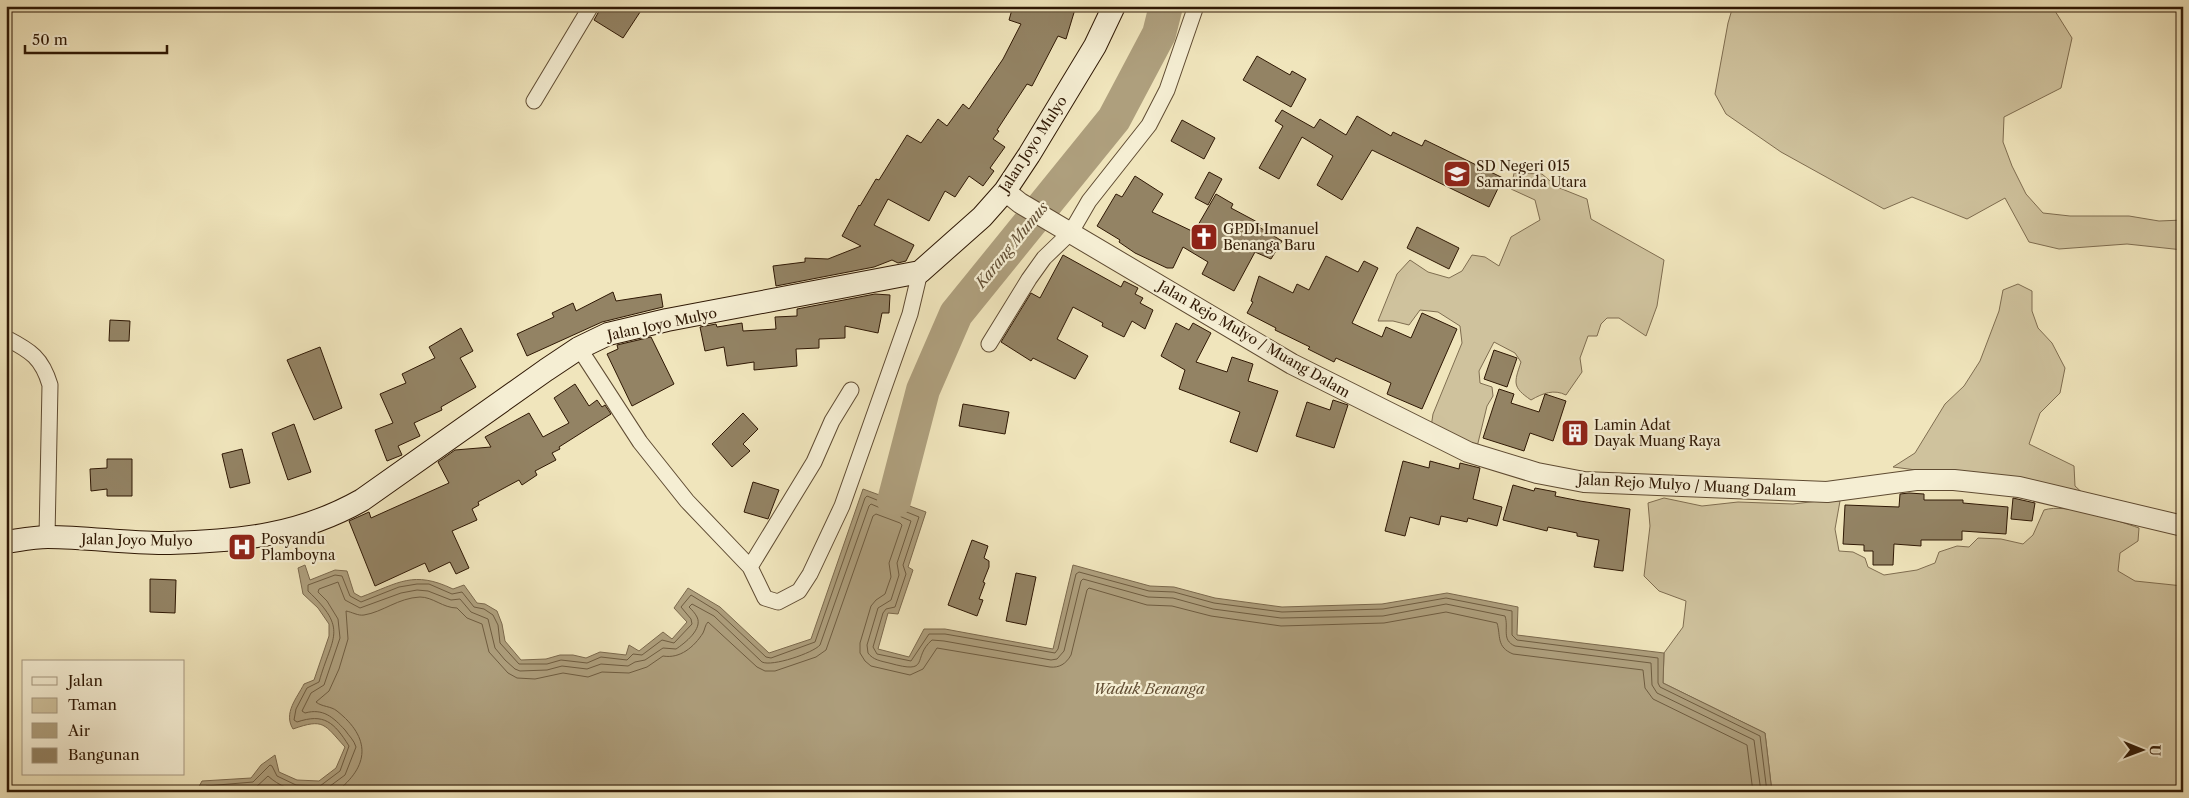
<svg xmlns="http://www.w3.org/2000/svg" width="2189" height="798" viewBox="0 0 2189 798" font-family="'Libre Caslon Text',serif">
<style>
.green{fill:#cfc29d;stroke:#7f6d50}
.water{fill:#ae9f7d;stroke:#7b694d}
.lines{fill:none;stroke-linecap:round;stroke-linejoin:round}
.shore{stroke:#6e5c40;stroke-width:1}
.river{stroke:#ae9f7d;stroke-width:34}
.building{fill:#938364;stroke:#2f1804}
.minor-casing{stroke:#5f4b32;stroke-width:17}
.tertiary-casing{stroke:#5f4b32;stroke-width:22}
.secondary-casing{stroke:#2f1804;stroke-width:24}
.minor{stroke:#f5eed3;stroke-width:15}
.tertiary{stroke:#f5eed3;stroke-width:20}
.secondary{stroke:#f5eed3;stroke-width:22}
.labels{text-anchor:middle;stroke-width:4.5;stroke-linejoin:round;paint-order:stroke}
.street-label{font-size:14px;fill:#2f1804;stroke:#f5eed3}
.poi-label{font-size:14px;fill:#2f1804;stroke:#f5eed3;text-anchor:start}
.water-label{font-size:15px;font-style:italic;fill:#624e34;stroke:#f5eed3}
</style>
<rect width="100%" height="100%" fill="#f0e5bc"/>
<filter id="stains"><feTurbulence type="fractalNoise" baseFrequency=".004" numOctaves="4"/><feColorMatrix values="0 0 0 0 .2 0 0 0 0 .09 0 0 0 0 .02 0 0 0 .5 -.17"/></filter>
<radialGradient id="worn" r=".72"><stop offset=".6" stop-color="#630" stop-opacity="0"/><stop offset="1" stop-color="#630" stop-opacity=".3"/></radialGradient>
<!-- green -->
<path class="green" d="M1733 6H1957L1959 8 1961 6H2050L2055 11 2072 38 2061 88 2004 117 2003 142 2012 166 2026 194 2043 213 2070 216H2129L2159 221 2183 220V250L2127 244 2059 249 2029 242 2005 198 1967 219 1912 197 1884 209 1781 152 1726 114 1715 94 1728 23Z
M1514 173 1542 174 1557 187 1587 199 1591 219 1664 260 1657 306 1646 336 1619 318H1607L1601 324 1597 336H1588L1580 358 1582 372 1566 395C1554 389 1543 393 1531 400 1512 387 1514 383 1521 362L1515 353 1494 342 1479 371 1480 383 1492 387 1493 396 1487 406 1477 447 1431 427 1433 414 1462 343 1460 326 1438 312 1420 310 1409 325 1393 321H1378L1397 274 1410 260 1428 272 1449 278 1462 271 1472 255 1485 257 1499 266 1511 237 1540 220 1535 200 1511 189Z
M2018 284 2032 291V311L2038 328 2052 343 2065 368 2060 393 2040 413 2029 444 2074 466 2075 486 2087 497 2031 480 1953 470H1916L1893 467 1915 453 1945 404 1964 386 1980 361 1999 311 2003 290Z
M1664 498 1702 506 1738 502 1793 504 1827 500 1840 501 1835 529 1839 551 1853 552 1865 558 1868 567 1884 575 1917 570 1935 563 1939 552 1957 546 1969 547 1978 538 2001 539 2023 544 2033 535 2044 510C2066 503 2116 520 2139 528L2138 541 2120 553 2118 571 2135 581 2183 586V792H1772L1765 733 1663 683 1664 653 1683 627 1686 601 1659 591 1644 576 1650 526 1648 503Z"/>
<!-- water -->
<path class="water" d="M863 489 926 512 908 567 913 570 898 614 888 613 878 649 909 657 924 629H945L1053 649 1073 565 1150 586 1174 587 1215 598 1282 607 1382 604 1447 593 1518 607 1517 635 1664 653 1663 683 1765 733 1772 792H196L202 781 251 778 261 765 275 755 279 772 297 780 319 781 336 768 345 747C324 724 324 718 293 729 283 713 297 698 304 684L314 680 329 636V624L318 608 303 594 298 568 305 565 310 580 335 570 347 571 354 593 361 597C399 583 413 570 453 589L464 585 477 603 485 604 497 611 502 624 505 641 521 660 546 659 560 655H573L586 658 600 652 626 655 629 645 639 651 663 632 672 639 687 622 674 608 688 588 720 607 769 653 811 639Z"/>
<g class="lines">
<!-- shore -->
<path class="shore" d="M201 792 206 786 253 782 270 765 272 766 277 776 296 785 320 786 340 771 349 746C334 722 324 713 297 722L294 720 296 709 307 688 319 682C332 636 349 630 308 591V585L335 575 342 576 350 596 361 602 399 587 417 584H429L452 594 462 592 474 607 484 609 493 615 498 625 500 643 519 664H547L561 660 587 663 601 657 627 660 633 654 642 655 662 640 674 643 692 624 691 619 681 607 691 595 717 611 766 657 771 658 815 642 865 498 867 496 919 517 903 565 906 574 895 607 886 609 883 613 873 647 877 654 911 661 929 634H945L1055 653 1058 649 1076 574 1079 572 1149 591 1174 592 1214 603 1282 612 1383 609 1446 598 1512 611V635L1517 640 1658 658V683L1660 687 1760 736 1767 792
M209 792 254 789 268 776C279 786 292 791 308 792
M322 792 345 775 356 747C354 740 349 736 345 730 333 717 323 708 305 713L302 711 311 693 324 685 340 638 338 619 327 601 318 592 319 589 338 582 345 600 360 608 401 593 417 590 428 591 451 600 460 599 471 612 488 619 495 648 505 660 515 669 520 671 547 670 562 666 587 669 601 664 628 666 635 662 645 660 663 648 676 649C685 643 703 629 697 617 695 613 692 610 689 607L692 604 714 616 762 662C772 667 813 653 820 645L869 506 871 504 911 521 897 563 899 575 891 600 878 608 867 645 868 653C873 660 881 661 889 663 932 675 911 658 932 640L944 641 1051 660 1057 659 1064 651 1081 581 1083 579 1148 597 1173 598 1213 609 1281 618 1383 616 1446 604 1505 616C1509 628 1501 640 1515 646L1651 663 1652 685 1657 693 1754 740 1761 792
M336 792C370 766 371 738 337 711 331 706 322 707 316 702L329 691 339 669 348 639 346 611C352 612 358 616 364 615 383 612 398 598 420 597 433 597 443 608 457 608L467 618 482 624 489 652 508 673 517 678 535 679 563 673 588 677 602 672 629 673 647 667 663 656C680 659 694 647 703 633 705 629 705 625 708 622L757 667 765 671H775L816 657 826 650 873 516 876 514 900 523 902 525 889 563 891 577 885 594 876 600 871 606 860 643V653L865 661 871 666 910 675 923 669 937 648 1050 667C1059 668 1066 664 1071 655L1087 590 1089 588 1147 605 1172 606 1211 616 1281 626 1384 623 1446 612 1497 623C1501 636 1496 647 1513 654L1643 670 1645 688 1653 699 1747 745 1753 792"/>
<!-- river -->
<path class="river" d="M894 501 923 390 956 314 1114 119 1159 34 1166 6"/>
</g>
<!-- building -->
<path class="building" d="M602 6H644L623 38 594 20Z
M1013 6H1076L1066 39 1058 36 1032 86 1027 84 997 130 999 131 993 139 1005 147 990 168 994 171 983 186 969 176 955 197 945 191 929 221 888 199 874 225 914 245 906 261 898 263 892 260 874 267 776 286 773 266 805 262V258L828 259 861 246 842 236 859 205 860 206 876 179 879 180 907 135 921 143 938 119 947 126 963 104 969 109 1003 59 1021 24 1009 20Z
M1257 56 1290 75 1292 71 1306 79 1291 107 1243 80Z
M1282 110 1314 128 1320 119 1346 135 1357 116 1391 136 1393 132 1422 146 1425 140 1503 178 1489 207 1372 150 1342 200 1317 185 1333 156 1302 137 1279 179 1259 168 1283 126 1275 121Z
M1182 120 1215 138 1204 159 1171 141Z
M1209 172 1222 179 1208 205 1195 198Z
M1135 176 1163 194 1152 212 1194 232 1216 194 1233 204 1231 208 1261 224 1259 227 1282 241 1271 259 1255 252 1234 291 1202 274 1208 262 1183 247 1173 268H1167L1135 253 1119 242 1120 240 1097 226 1116 194 1122 197Z
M1417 227 1459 248 1449 269 1407 248Z
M1063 255 1121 287 1124 281 1138 288 1135 294 1143 298 1140 303 1153 310 1145 329 1132 321 1124 337 1102 326 1103 323 1073 307 1057 339 1088 356 1075 379 1033 358 1031 361 1001 342 1031 293 1040 298Z
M1326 256 1358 272 1364 261 1378 268 1352 323 1382 337 1386 327 1411 338 1422 313 1457 329 1422 409 1387 394 1391 383 1336 358 1334 362 1308 349 1310 347 1275 330 1276 328 1247 313 1253 302 1251 301 1259 276 1293 293 1297 284 1309 290Z
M613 292 616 301 661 294 663 307 602 322 527 356 517 334 554 317 552 313 573 303 576 311Z
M875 294 890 295 889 313H882L878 333 845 326V338L819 339V348L796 349 797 366 754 370V362L727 366 724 347 705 351 700 327 716 324 717 327 742 323 743 331 776 329 775 317 797 316V309Z
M110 320 130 321 129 341H109Z
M1176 323 1189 330 1193 323 1211 333 1196 362 1227 372 1232 357 1253 364 1248 381 1278 391 1257 452 1230 442 1240 412 1179 389 1185 370 1161 356Z
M461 328 473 351 460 358 476 387 441 407 442 410 414 423 420 436 398 446 402 455 387 461 375 430 393 423 380 394 406 383 402 374 435 358 429 347Z
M651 337 674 384 632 406 607 354 618 349 617 345Z
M320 347 342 408 314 420 287 360Z
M1494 350 1517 358 1507 387 1484 379Z
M575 384 589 406 597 400 602 407 605 405 611 414 559 447 560 449 552 453 556 460 535 471 537 475 522 485 519 480 478 502 479 505 472 509 477 520 452 531 469 568 456 574 450 562 429 572 425 563 375 586 349 521 369 512 371 518 449 483 438 462 455 450 491 447 485 437 529 413 543 437 569 423 554 398Z
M1499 389 1514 394 1511 403 1539 412 1545 394 1566 401 1553 441 1530 433 1524 451 1483 438Z
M1333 400 1348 405 1334 448 1296 436 1307 402 1330 410Z
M963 404 1009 412 1005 434 959 426Z
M743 413 758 429 743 444 750 451 732 467 712 444Z
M294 424 311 472 288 480 272 433Z
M242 449 250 483 230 488 222 454Z
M107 459H132V496H107V489L91 491 90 469 107 468Z
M1403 461 1429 468 1430 461 1459 469 1460 463 1480 468 1473 499 1502 507 1497 526 1468 518 1467 522 1441 516 1439 525 1410 517 1405 536 1385 531Z
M753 482 779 490 768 519 744 512Z
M1513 485 1534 491 1535 488 1556 492 1555 496 1580 501 1630 509 1623 571 1594 567 1599 540 1577 536V533L1548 527 1547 531 1503 520Z
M1909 493 1924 494V500H1963V503L2008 507 2006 534 1962 531V540H1921V546L1894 544 1893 565H1873V551H1864V545L1843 544 1845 505 1899 507 1900 494Z
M2013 498 2035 503 2032 521 2011 519Z
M972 540 988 546 984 558 989 561V567L983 582 985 583 979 599 983 600 977 616 948 605Z
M1016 573 1036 577 1026 625 1006 621Z
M150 579 176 580 175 613 150 612Z"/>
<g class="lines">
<defs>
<path id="minor" d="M534 101 591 6
M6 338C31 351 42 358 50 385L47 537
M989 344 1029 279 1044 258 1071 232 1089 201 1149 125 1167 90 1196 6
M579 348 640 442 687 501 750 567 765 598 778 602 799 591 810 574 842 506 910 314 920 272
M750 567 814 462 832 421 851 390"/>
<path id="tertiary" d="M1005 191 1020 203 1292 364 1468 452 1537 473 1584 482 1827 492 1916 480H1954L2019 487 2183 526"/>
<path id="secondary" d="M6 542C20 540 34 537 48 537 89 537 130 544 170 543 241 541 300 535 362 500L546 370 579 348 608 334 667 320 920 272 982 217 1005 191 1029 155 1095 46 1114 6"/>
</defs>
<!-- minor casing -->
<use href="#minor" class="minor-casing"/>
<!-- tertiary casing -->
<use href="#tertiary" class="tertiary-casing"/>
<!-- secondary casing -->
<use href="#secondary" class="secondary-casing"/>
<!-- minor -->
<use href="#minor" class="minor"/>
<!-- tertiary -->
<use href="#tertiary" class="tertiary"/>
<!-- secondary -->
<use href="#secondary" class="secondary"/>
</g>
<!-- icons -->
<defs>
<symbol id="school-square" viewBox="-11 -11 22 22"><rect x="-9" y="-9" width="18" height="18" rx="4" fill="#8f2418" stroke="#f5eed3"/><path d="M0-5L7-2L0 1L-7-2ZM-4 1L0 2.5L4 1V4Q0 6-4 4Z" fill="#fff"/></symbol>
<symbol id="church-square" viewBox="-11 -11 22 22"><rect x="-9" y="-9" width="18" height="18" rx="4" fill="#8f2418" stroke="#f5eed3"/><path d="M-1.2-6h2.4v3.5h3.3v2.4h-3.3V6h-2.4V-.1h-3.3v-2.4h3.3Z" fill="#fff"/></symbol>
<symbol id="building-square" viewBox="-11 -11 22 22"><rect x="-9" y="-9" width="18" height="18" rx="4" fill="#8f2418" stroke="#f5eed3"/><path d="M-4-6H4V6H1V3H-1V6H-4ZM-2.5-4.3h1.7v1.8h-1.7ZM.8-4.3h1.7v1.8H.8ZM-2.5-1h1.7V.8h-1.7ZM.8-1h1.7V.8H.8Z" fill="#fff"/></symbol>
<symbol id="hospital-square" viewBox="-11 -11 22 22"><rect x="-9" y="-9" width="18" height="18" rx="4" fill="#8f2418" stroke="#f5eed3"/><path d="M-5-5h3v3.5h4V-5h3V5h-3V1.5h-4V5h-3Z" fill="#fff"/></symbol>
</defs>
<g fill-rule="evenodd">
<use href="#school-square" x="1441" y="158" width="32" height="32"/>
<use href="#church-square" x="1188" y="221" width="32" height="32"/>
<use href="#building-square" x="1559" y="417" width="32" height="32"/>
<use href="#hospital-square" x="226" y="531" width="32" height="32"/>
</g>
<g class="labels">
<!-- street labels -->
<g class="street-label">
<text transform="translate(1033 144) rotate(-57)" y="5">Jalan Joyo Mulyo</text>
<text transform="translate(662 324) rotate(-12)" y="5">Jalan Joyo Mulyo</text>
<text transform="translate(1254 339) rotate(30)" y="5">Jalan Rejo Mulyo / Muang Dalam</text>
<text transform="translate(1687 485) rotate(3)" y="5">Jalan Rejo Mulyo / Muang Dalam</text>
<text transform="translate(137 540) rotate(1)" y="5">Jalan Joyo Mulyo</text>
</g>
<!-- poi labels -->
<g class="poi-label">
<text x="1476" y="171">SD Negeri 015<tspan x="1476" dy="16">Samarinda Utara</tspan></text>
<text x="1223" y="234">GPDI Imanuel<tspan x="1223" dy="16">Benanga Baru</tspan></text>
<text x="1594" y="430">Lamin Adat<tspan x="1594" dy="16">Dayak Muang Raya</tspan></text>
<text x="261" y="544">Posyandu<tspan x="261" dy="16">Plamboyna</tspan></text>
</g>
<!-- water labels -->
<g class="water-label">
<text transform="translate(1012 245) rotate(-51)" y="5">Karang Mumus</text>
<text x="1149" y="694">Waduk Benanga</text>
</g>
</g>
<!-- margin -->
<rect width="2189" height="798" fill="none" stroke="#f0e5bc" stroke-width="25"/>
<rect x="8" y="8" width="2174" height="783" fill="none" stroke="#2f1804" stroke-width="2.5"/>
<rect x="12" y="12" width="2164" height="773" fill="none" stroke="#2f1804"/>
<!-- legend -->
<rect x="22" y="660" width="162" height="115" fill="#f5eed3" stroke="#a69880"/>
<rect x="32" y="677" width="25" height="8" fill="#f5eed3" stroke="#a69880"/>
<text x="68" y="686" font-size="15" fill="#2f1804">Jalan</text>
<rect x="32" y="698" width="25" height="15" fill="#cfc29d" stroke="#a69880"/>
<text x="68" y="710" font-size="15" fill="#2f1804">Taman</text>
<rect x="32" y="723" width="25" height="15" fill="#ae9f7d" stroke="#a69880"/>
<text x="68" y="736" font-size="15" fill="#2f1804">Air</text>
<rect x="32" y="748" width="25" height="15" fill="#938364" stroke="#a69880"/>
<text x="68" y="760" font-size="15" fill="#2f1804">Bangunan</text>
<!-- north arrow -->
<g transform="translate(2142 750) rotate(91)" stroke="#f5eed3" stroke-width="4" paint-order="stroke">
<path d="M0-4L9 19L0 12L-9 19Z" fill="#2f1804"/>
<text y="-8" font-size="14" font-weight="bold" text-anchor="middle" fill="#2f1804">U</text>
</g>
<!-- scale -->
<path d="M25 45v8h142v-8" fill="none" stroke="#2f1804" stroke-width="2.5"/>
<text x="32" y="45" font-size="15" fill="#2f1804" stroke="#f5eed3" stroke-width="4" paint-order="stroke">50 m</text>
<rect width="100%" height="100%" filter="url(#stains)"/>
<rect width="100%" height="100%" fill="url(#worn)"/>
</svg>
